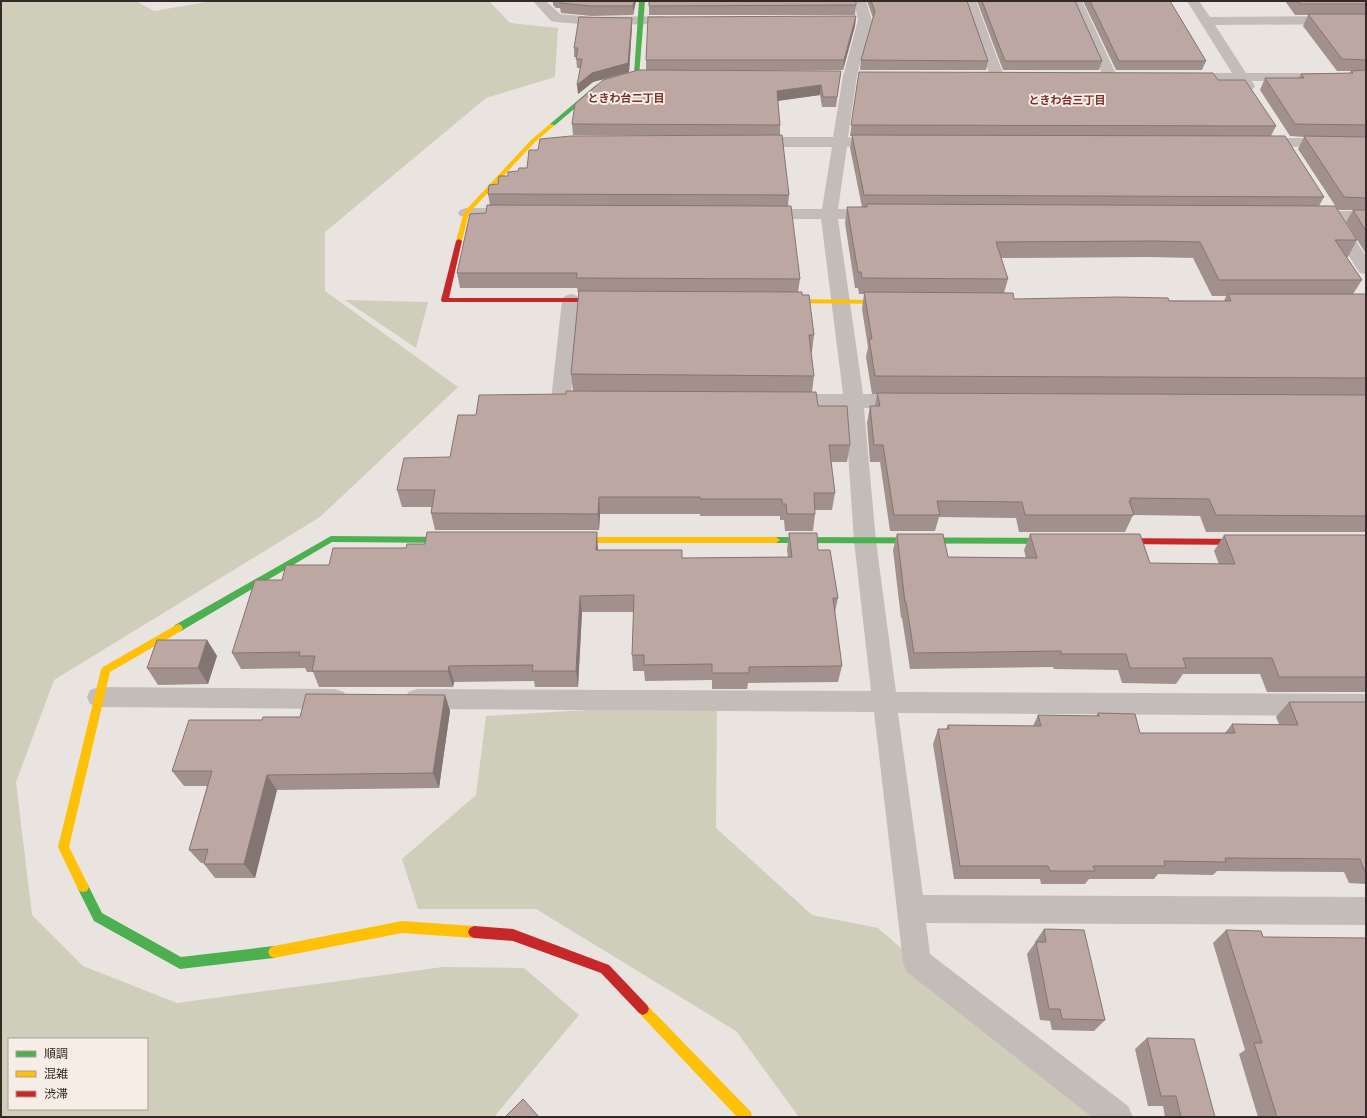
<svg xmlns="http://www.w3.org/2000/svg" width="1367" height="1118" viewBox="0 0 1367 1118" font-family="'Noto Sans','Noto Sans JP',sans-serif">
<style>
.green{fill:#cecebb;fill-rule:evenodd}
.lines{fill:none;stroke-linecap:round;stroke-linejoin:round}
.street{fill:#c4bcb9;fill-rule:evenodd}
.fast{fill:#4caf50;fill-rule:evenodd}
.slow{fill:#ffc107;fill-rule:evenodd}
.jam{fill:#c62828;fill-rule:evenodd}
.wall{fill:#a2908c;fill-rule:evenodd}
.shaded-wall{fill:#847572}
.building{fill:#bca7a3;stroke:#847572}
.labels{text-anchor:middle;stroke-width:4;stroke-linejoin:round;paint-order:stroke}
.far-neighbourhood-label{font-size:11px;font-weight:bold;fill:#7a3029;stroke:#f7ede7}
</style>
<rect width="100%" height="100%" fill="#eae4e0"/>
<!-- green -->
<path class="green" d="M1 1H136L154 11 212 1H489L510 23 558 28 555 77 486 98 325 232V291L458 387 320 517 54 680 16 782 32 915 83 966 177 1003 443 967 524 968 579 1015 494 1117H1ZM9 1039H147V1109H9Z
M345 300 428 302 416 348Z
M717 702 716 828 812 915 878 928 1094 1117H799L736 1031 536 909H418L402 859 476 795 486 716Z"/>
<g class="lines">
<!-- street -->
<path class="street" d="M533 1H546L560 14 592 17 663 16 668 17 670 20 668 23 663 24 592 25 556 22 551 21Z
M854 1H866L872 20 857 76 848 137 860 139 863 142 860 145 847 147 838 209H876L882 211 884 214 882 217 876 219H838L863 394H905L912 396 915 401 912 406 905 408H864L876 541 896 692 1366 694V716L898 713 923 895 1366 897V925L926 923 930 954 1128 1106 1133 1117H1092L907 972 903 962 874 712 417 709 408 706 405 699 408 692 417 689 871 691 854 541 845 408H787L780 406 777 401 780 396 787 394H843L821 219H763L757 217 755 214 757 211 763 209H822L832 147H753L748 145 745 142 748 139 753 137H833L843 76 858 20Z
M964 1H976L1004 76 1002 79H992L990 76Z
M1070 1H1082L1117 76 1115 79H1105L1103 76Z
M1187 1H1199L1210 17 1366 16V24L1215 25 1246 73H1366V81H1252L1255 86 1253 89H1243L1238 81 1181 80 1179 77 1181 74 1186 73H1232Z
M1259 138H1366V148L1254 146 1251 143 1254 140Z
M466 208H516L522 210 524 213 522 216 516 218 460 216 458 213 460 210Z
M1311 211H1366V221H1343L1366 256V274L1360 273 1357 269 1329 224 1331 221 1305 219 1303 216 1305 213Z
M571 294 577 296 580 300 571 393 592 395 595 400 592 405C580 408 566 408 554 405L551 400 562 300 565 296Z
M99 687 335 689 344 692 347 699 344 706 335 709 99 707 90 704 87 697 90 690Z"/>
<!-- fast -->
<path class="fast" d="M639 1H645L639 76 600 87 554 126H550V124L596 85 634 74Z
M331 536 455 537 459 540 455 543 332 542 181 631 178 632 175 631 173 628 175 625Z
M776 537 1057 538 1061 541 1057 544 776 543 772 540Z
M83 882 87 883 102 913 181 957 274 946 278 948 280 952 278 956 274 958 180 969 94 921 77 887 79 883Z"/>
<!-- slow -->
<path class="slow" d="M550 124 555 125 535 142 469 213 462 241 459 243 457 242 456 241 464 212 531 140Z
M776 299 893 300 897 302 893 304 779 303H776Z
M567 537H776L780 540 776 543H567L563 540Z
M178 624 181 625 183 628 181 631 110 672 69 847 89 887 87 891 83 892 79 891 58 847 101 670 103 667Z
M402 921 474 926 478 928 480 932 478 936 474 938 402 933 274 958 270 956 268 952 270 948 274 946Z
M643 1003 647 1005 751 1112 752 1117H737L639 1013 637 1009 639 1005Z"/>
<!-- jam -->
<path class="jam" d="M459 239 462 241 449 298H609L613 300 609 302H442L441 300 456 241Z
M1113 538 1249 539 1253 542 1249 545 1113 544 1109 541Z
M474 926 513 929 609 965 647 1005 649 1009 647 1013 643 1015 639 1013 601 973 513 941 474 938 470 936 468 932 470 928Z"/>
</g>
<!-- wall -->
<path class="wall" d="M553 1H636L633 15 592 16 561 13 560 8H556L553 5Z
M649 1 856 5 855 15H649Z
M867 1H967L988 61 986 70H860L861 60 873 18Z
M977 1H1075L1102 61 1099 70H1003Z
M1083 1H1170L1206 61 1202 70H1116Z
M1285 1H1366V137H1323H1366V254L1346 222 1353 210H1364H1338L1298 149 1304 137 1290 136 1260 90 1265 78H1299L1301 74 1350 73 1351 71H1337L1303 26 1308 15H1295Z
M856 16 855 26 843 70H646V60Z
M632 26 629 72 593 82 578 94 580 68H577L576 57H574V48Z
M841 71 836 107H822L820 95 778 101 780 125V135L789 195 788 206 800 279 798 292 802 295 814 335 812 352H811L814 376 812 392 818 406 850 445 847 462H831L835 493 832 510H815V514L813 531H785L784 520H780V516H700V514H600L599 530H435L431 513 432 507H402L397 490 450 457 476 415 566 394 573 391 571 374 579 293H578L577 288H460L457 273 490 205 488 194 498 184 508 176 518 171 527 168 538 150 763 135H573L572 124Z
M859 72 1218 80 1276 126 1271 136 1324 197 1319 206 1357 240 1348 257H1346L1362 280 1353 294H1366V532H1206L1200 516 1133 515 1125 532H1019L1016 518 939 517 935 531H890L880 462H870L867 423 870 406H875L877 394H872L866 357 868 347 862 309 864 294H859L858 288H855L845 223 847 207H862L850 148 852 136H850ZM1149 257 1193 258 1212 296H1226L1224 301 1014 299 1004 293 1008 279 1001 258Z
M789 533 818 550 838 598 835 612 842 666 838 682 748 683 747 689H712V680L645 681 644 671H633L632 655 634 612H582L578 687H535L534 681 454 682 453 687H319L313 672H307L305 668 241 669 232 653 282 580 329 565 598 550 682 558 788 557 787 550Z
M897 534 948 557 1026 558 1024 550 1030 534 1150 563 1219 564 1214 551 1224 535H1366V692H1267L1260 674H1183L1176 684 1122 683 1118 670 1054 669 1053 667 910 669 902 618H901L893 550Z
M207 640 217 656 208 684 158 685 147 668Z
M445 695 450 711 439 788 277 790 255 878H215L204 864V863H201L189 850 207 786H184L172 771 262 720 300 717Z
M1289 702H1366V884L1349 883 1344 872 1217 871 1213 875 1158 874 1154 879H1089L1085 884H1041L1040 879H954L933 744 938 729H946L948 725 1033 726 1038 715 1096 716 1098 713 1140 733H1225L1232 724H1279L1276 717Z
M1044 929 1105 1020 1094 1031 1052 1030 1050 1021 1040 1020 1027 954 1035 943V942Z
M1226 930 1263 937 1366 1117H1258L1239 1054 1245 1050 1213 943Z
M1147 1038 1215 1117H1165L1163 1106H1148L1135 1049Z"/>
<!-- shaded-wall -->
<path class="shaded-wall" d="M634 1H636L633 15V6Z
M856 16 855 26 843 70 844 60Z
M632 18V26L629 72 593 82 578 94 577 85Z
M821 85 820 95 776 101 777 91Z
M599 497 600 514 599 530 598 514Z
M597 532 598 549 597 567 596 550Z
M580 596 582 612 578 687 576 671Z
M207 640 217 656 208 684 198 668Z
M449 666 454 682 453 687 448 671Z
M445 695 450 711 439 788 433 773Z
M267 775 277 790 255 878 244 864Z"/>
<!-- building -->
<path class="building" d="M560 1H634L633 6H591L560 3Z
M649 1H856V5L649 6Z
M871 1H967L988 61 861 60 875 11Z
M982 1H1075L1102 61H1005Z
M1090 1H1170L1206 61H1119Z
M1298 1H1366V4H1300Z
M1308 14H1366V60L1342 59Z
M856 16 844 60H646L648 17Z
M579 17 632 18 628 63 592 73 577 85 582 59H576L578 48H574Z
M638 70 841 71 837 97H823L821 85 777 91 780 125 572 124 575 104 603 80Z
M1366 70V125L1295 124 1265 78H1304L1301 74 1353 73 1351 71Z
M859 72 1213 73 1218 80H1245L1276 126 851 125Z
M782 135 789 195 488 194 489 185 498 184 499 176H508V172L518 171 519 168H527L529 150H538L540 139 571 136Z
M852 135 1285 136 1324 197 864 195Z
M1304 136 1366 137V198L1344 197Z
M867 204 1335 206 1357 240H1335L1362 280H1219L1200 242 1155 241 996 242 1008 279 862 278 861 272H858L847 207H867Z
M487 205 791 206 800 279 576 278 577 273H457L470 214 486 213Z
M1353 210H1366V231Z
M579 291 802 292V295H809L814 335H809L814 376 571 374Z
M864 292 1013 293 1014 299 1118 297 1168 298 1169 301H1231L1228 294H1366V378L875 376 869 339H872Z
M566 391 816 392 818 406H847L850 445H829L835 493H814L815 514H787L786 504H782V499H700V497H599L598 514 431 513 435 490H397L404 458 450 457 458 415H476L479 395 566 394Z
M877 393 1366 395V516L1216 515 1209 499 1130 498 1131 501H1129L1134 515H1025L1022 502 937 501 940 515H894L883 445H874L870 406H880Z
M427 532H597L596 550H682V558L792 557 789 533H817L818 550H830L838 598H833L842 666 749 667V673H712V664L644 665V655H632L634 595 580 596 576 671H532L533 665 449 666 448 671H312L315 656H299L300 652 232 653 255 580H282L286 565H329L333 548H406L407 544H425Z
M897 534H943L948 557 1037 558 1030 534H1140L1150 563 1235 564 1224 535H1366V677H1279L1272 658H1183L1186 668H1130L1126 654H1061V651L914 653 906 602H905Z
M157 640H207L198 668H147Z
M306 694 445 695 433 773 267 775 244 864H204L208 849 189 850 212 771H172L189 720H262L263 717H300Z
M1289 702H1366V870H1364L1360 859 1225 858 1226 862 1164 861 1165 866H1093L1095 871H1050L1048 866H960L938 729H949L948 725 1041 726 1038 715 1099 716 1098 713 1135 714 1140 733H1235L1232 724 1298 725Z
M1044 929 1084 930 1105 1020 1062 1019 1060 1009H1049L1036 942H1046Z
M1226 930 1261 931 1263 937 1366 938V1117H1277L1254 1043H1262Z
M1147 1038 1194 1039 1215 1117H1181L1176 1096H1161Z
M523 1099 539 1117H505Z"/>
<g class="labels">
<!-- far-neighbourhood labels -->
<g class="far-neighbourhood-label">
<text x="626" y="102">ときわ台二丁目</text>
<text x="1067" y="104">ときわ台三丁目</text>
</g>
</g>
<!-- border -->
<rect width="1367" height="1118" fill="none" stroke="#332a28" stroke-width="4"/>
<!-- legend -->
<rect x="8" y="1038" width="140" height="72" fill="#f7ede7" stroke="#a99f9b"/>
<rect x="16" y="1051" width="20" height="6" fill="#4caf50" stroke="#a99f9b"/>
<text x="44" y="1058" font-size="12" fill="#332a28">順調</text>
<rect x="16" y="1071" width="20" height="6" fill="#ffc107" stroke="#a99f9b"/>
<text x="44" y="1078" font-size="12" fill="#332a28">混雑</text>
<rect x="16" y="1091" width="20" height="6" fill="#c62828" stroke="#a99f9b"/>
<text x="44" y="1098" font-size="12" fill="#332a28">渋滞</text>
</svg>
